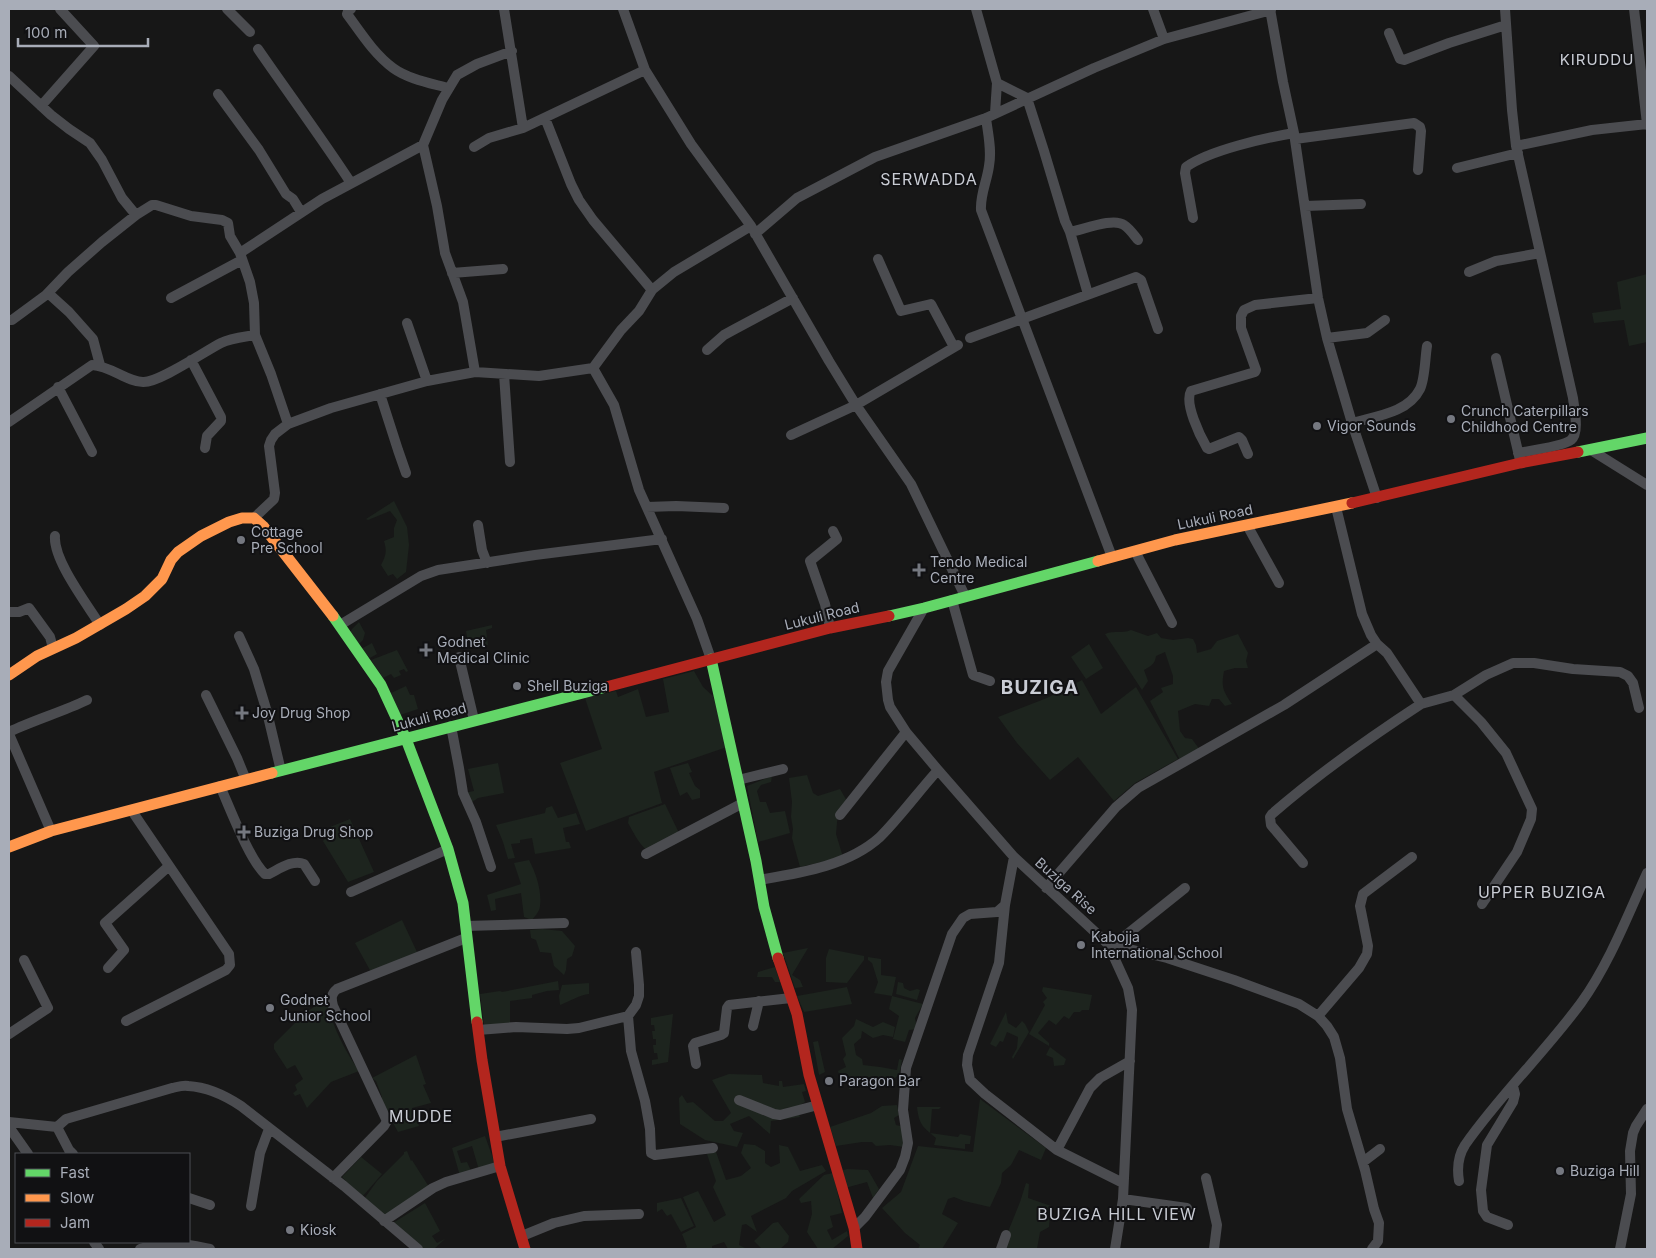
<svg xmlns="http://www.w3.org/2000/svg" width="1656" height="1258" viewBox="0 0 1656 1258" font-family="Inter,sans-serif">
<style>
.green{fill:#1d241e}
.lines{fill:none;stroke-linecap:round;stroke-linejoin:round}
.street{stroke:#4b4c50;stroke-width:10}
.fast{stroke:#63d668;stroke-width:11}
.slow{stroke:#ff974d;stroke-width:11}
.jam{stroke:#b3261e;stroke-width:11}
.poi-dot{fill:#757880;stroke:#111113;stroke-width:2}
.labels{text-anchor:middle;stroke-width:4;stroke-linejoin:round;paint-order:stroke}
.poi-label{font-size:14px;fill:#a8adb8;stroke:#111113;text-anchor:start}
.street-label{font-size:14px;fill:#a8adb8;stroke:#111113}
.neighbourhood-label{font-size:15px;letter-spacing:1px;fill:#c9ccd4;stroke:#111113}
.quarter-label{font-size:16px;letter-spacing:1px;fill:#c9ccd4;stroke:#111113}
.district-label{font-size:19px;font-weight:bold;letter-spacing:1px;fill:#c9ccd4;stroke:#111113}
</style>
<rect width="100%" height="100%" fill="#171717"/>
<!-- green -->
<path class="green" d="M1647 274V342L1629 346 1624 320 1594 323 1592 313 1621 309 1617 282Z
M394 501 407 527 409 545 406 572 397 579 393 574 388 576 381 565C386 556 387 551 384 541L394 537V528L397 520 390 511 368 520 366 519Z
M359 622 365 633 363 640 357 646 349 634 352 629Z
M492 625V628L486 630 488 645 469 648 466 631Z
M1131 630 1148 636 1157 633 1161 638 1173 640 1188 638 1193 639 1196 645 1197 653 1211 649 1217 641 1238 634 1248 653 1246 661 1248 668H1235L1224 671C1221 687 1223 691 1232 704L1225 706 1219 699H1212L1209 706 1195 704 1178 711 1180 731 1185 738 1192 739 1200 750 1180 760 1150 701 1163 692 1161 688 1173 684V676L1165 652 1156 656C1155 664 1151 666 1144 670L1148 681 1142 690 1105 634C1115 630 1121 634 1131 630Z
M372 643 377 654 370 658 361 649Z
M1089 644 1103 668 1086 679 1071 657Z
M397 650 408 671 406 672 404 669 399 671 401 675 394 678 391 674 383 678 371 660Z
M694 671 703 687 713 696 727 747 654 772 662 803 586 831 560 763 602 749 585 698 616 691 618 697 638 689 646 717 669 712 663 679Z
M1082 680 1101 714 1136 687 1178 759 1135 783 1114 801 1078 757 1050 780 1017 743 998 717 1047 698Z
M406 686 410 695H414L418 709 400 715 391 693Z
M498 763 504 793 478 798 469 804 464 793 474 791 468 769Z
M688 763 692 772 689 773 695 786 700 790V798L692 800 687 792 680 796 670 768Z
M807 775 813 793 818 796 840 789 847 801 838 811 836 834 843 857 800 867 792 838 793 829 791 817 792 802 789 778Z
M772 776 771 782 761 785 757 791 760 802H766L770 813 785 811 790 833 758 842 747 786Z
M665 804 679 833 647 850C639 845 633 831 628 823L629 817Z
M552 806 558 818 576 813 580 824 563 828 566 842H569L571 848 535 854 532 838 520 840V843L511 844 515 858 508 859 503 842 496 825 545 813 546 808Z
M350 819 374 872 348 882 323 841 328 835 330 827Z
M529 860C536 873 542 891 540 906 540 911 535 916 532 920L524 917 521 893 495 899 496 910 491 911 487 895 521 884 514 863Z
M402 920 417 952 371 972 355 943Z
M542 929 562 931 575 946 572 956 567 959 566 970 564 975 554 966 551 953 540 952 536 940 531 938 530 930Z
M808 948 792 975 800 980 803 987 795 988 783 953Z
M829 949 864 956V960L847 983 826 982V958Z
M868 957 881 959V975L896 977 892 996 923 1004 915 1018 917 1029 909 1030 905 1042 893 1039 899 1016 889 1009 892 996 874 993 878 982 872 963 868 960Z
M775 967 780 982H775L772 977H757L758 972Z
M558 981 559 990 547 991 532 995V998L510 1001V1023L487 1028 484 1024 480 994 500 991 502 992Z
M898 982 903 983 904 988 910 991 917 989 920 990 917 1000 896 994Z
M589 983V994C580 995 570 1001 560 1005L559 996 562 985Z
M847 987 852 1004 804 1012 797 996Z
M1043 987 1092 995 1089 1010H1082L1080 1012H1074L1069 1019 1064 1016 1056 1025 1049 1020 1038 1033 1049 1043V1046L1029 1034 1045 1005 1043 1002 1047 998 1042 991Z
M326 999C332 1026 344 1049 359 1071L331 1082 307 1108 300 1094 295 1096 293 1093 297 1090 295 1085 303 1079 295 1065 287 1069 274 1049V1044L305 1013Z
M1006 1012 1008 1023 1016 1028 1022 1021 1025 1024 1029 1032 1013 1059 1012 1057 1017 1048 1018 1037 1007 1032 1003 1042 1000 1041 996 1047 990 1044Z
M673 1014 668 1062 652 1065V1060L658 1059 657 1053H654L653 1045H656V1039H653L652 1031H655L654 1025H651V1018Z
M856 1019 873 1027 883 1022 895 1027 893 1037 883 1035 873 1038 862 1031 861 1038 854 1044 856 1055 862 1059 863 1065 880 1067 897 1070 899 1059 902 1060 899 1075 892 1080 849 1089 848 1083 842 1084 838 1071 846 1067 843 1059 846 1055 842 1038 854 1026Z
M818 1041 825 1072 819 1075 813 1042Z
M1050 1047 1066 1059 1064 1065 1054 1066 1053 1058 1046 1055Z
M416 1055 426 1084 423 1085 431 1103 412 1108 419 1126 398 1132 380 1100 382 1097 376 1081 372 1078Z
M729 1074 762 1075 763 1083 779 1086V1081H782L783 1087 804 1084 806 1091 802 1092 805 1102 797 1107H784L797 1108 800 1117 771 1121 770 1134 749 1116 730 1124 734 1131 743 1133 737 1147 705 1140 680 1124 679 1098 682 1095 687 1103 693 1102 715 1121H723L731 1113 712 1080Z
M980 1099 1046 1148 1041 1160 1019 1150 1011 1165 1002 1173 1001 1183 990 1207 964 1201 954 1197 948 1199 942 1214 958 1223 942 1249H918L920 1245 905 1233 882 1208 901 1192 918 1146 973 1152Z
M897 1105 899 1115 894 1118 896 1125 904 1127V1147L890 1145 876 1146 872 1142H862L836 1146 830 1127 871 1113 882 1106Z
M917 1107H941L939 1109H932L930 1133 958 1137 960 1134 971 1136 970 1144H965V1149L934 1145 936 1138C923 1127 919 1125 917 1107Z
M485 1136 495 1164 479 1170 472 1146 457 1151 461 1163 467 1162 472 1173 460 1176 452 1148Z
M744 1144 755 1145 765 1151V1163L771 1167 780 1163 779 1145 788 1147 800 1171 822 1165 826 1171 792 1191 786 1198 751 1216 757 1232 746 1224 742 1225 739 1245 747 1249H728L724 1242 712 1246V1249H684L687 1247 682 1234 696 1227 683 1197 698 1191 714 1222 726 1215 713 1187 716 1181 707 1154 716 1152 726 1180 741 1176 751 1168 741 1153Z
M407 1151 411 1161 412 1160 429 1187 385 1217 364 1199 377 1181 404 1154V1152Z
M361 1157 382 1174 362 1197 342 1177Z
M847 1169 868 1170 879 1189 873 1198 867 1182 845 1188 840 1171Z
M833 1173 842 1213 830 1216 833 1227 827 1230 832 1240 847 1231 848 1236 832 1249H818L807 1232 812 1214 811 1201 801 1203 799 1199 824 1175Z
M1026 1183 1029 1184 1028 1198 1051 1206V1214L1045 1212 1050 1214 1049 1227 1040 1232 1037 1249H1001L1020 1202Z
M681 1198 694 1226 681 1232 671 1214 667 1216 662 1209 657 1212V1203Z
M425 1203 440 1231 432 1236 437 1243 445 1239 434 1249H423L393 1223Z
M778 1222 789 1236 788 1242 780 1249 777 1248 762 1249 754 1241 773 1223Z"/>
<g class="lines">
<!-- street -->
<path class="street" d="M227 9 250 32
M351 9 348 11 347 14C361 33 374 54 393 68 408 79 430 83 448 88
M504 9 523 128
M623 9 645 70 691 144 751 226 829 361 856 405 911 484 965 596
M976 9 997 83 995 113
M1153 9 1164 39
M1270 9 1283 82 1294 133 1318 298 1327 338 1352 423 1377 498
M1505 9 1512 110 1516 146 1573 398C1574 408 1580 433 1571 440 1564 446 1529 451 1518 453
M1634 9 1647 124
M1389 33 1400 59 1404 60 1449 43 1506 25
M258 49C289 94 321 137 351 183
M9 76 51 115 69 129 90 143 102 160 122 198 136 215 152 205H156L191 216 222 220 228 223 230 236 240 253 250 282 254 303 255 335 271 374 288 424
M997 83 1027 98 1044 151 1065 221 1070 232C1083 230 1113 217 1124 225 1129 228 1134 235 1138 240
M218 94 259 150 286 194 293 199 301 212
M41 106 94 46 60 9
M545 118 571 184 579 200 593 220 652 290
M986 118C988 134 992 150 989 166 987 181 980 195 981 210L1112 557
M1295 139 1414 123 1420 127 1421 131 1418 170
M423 145 437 206 445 253 463 302 475 372
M1516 146 1592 130 1647 124V125
M474 147 489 138 523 128 645 70
M1457 168 1518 153
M1305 206 1361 204
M1193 218 1185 173 1186 167C1210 150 1265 138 1294 133
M1070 232 1088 294
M755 234 797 198 875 157 986 118 1094 68 1164 39 1271 10
M240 253 322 199 423 145 442 100 457 75 477 64 512 51
M878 259 901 311 931 304 954 347
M1469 272 1496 261 1540 253
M452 273 503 269
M48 293 69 312 93 339 100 365
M171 298 242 260
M9 320H12L46 295 68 272 102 242 136 215
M407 323 427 381
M970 338 1136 277 1141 280 1158 329
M1327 338 1367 333 1385 320
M707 350 724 335 735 329 793 298
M1496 358 1520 460
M191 360 221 417V421L207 436 205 448
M593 368 621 330 639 311 652 290 674 272 751 226
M504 374 510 462
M58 387 92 452
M380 394 398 450 406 473
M9 422 92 365C111 366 127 382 143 382 159 383 205 351 221 343 231 338 244 337 255 335
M1352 423C1376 416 1408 413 1420 389 1425 379 1425 358 1427 346
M791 435 856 405 958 345
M1591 450 1647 485
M1248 454 1242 440 1239 437 1209 449 1207 448C1200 436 1184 403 1191 391L1255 372 1256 370 1241 328V316L1244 310 1255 305 1318 298
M647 507 676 506 724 508
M254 518 274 499 275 493 269 446 271 440 275 434 288 424 331 408 427 381 475 372 539 376 593 368 614 405 639 490 697 619 711 659
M478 525 482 550 487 563
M1247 525 1279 583
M55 536C53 560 87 604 100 625
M1135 551 1172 623
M952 600 973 675 990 681
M924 608 888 671 886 682 888 700 890 707 906 732 938 770 1014 857 1108 944 1167 958 1234 980 1299 1004 1318 1016 1327 1026 1334 1037 1340 1058 1347 1109 1365 1170 1374 1209 1379 1223 1378 1241 1372 1249
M9 612H19L29 608 50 637 53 648
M340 625 421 576 438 570 535 555 662 539
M830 628 825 604 810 561 837 539 833 531
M239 636 254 669 267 712 281 771
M1377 644 1387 653 1421 704 1454 695 1481 722 1506 753 1532 809 1531 819 1517 852 1482 904
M459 657 474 720
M206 695 237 758 246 780
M1454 695 1486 675 1513 663H1534L1573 669 1620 672 1628 676 1633 683 1639 708
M451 726 459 768 463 793 476 822 491 867
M9 732C34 720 62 712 87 700
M9 734 51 831
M738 780 783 769
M220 786C230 808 249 859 265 874H269C279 869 293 859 304 864L315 881
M840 815 906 732
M646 854 743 803
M1303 863 1271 825 1270 817 1272 814C1319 773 1369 738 1421 704
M759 880C800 873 848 866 880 837 900 817 919 791 938 770
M1046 888 1116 807 1138 788 1284 705 1377 644 1371 635 1362 614 1336 507
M351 892 448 849
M1005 905 999 963 968 1055 967 1065 970 1080 985 1094 1057 1150 1123 1183
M466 926 564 923
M1108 944 1128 988 1132 1010 1123 1199 1115 1249
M1115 944 1185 888
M108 968 124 950 105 923 169 866
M628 1016 631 1051 645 1101 650 1129 651 1153 655 1155 713 1148
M1318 1016 1359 968 1367 954 1368 946 1360 906 1363 894 1412 857
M126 1021 226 970 230 965 229 954 132 811
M753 1026 759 1001
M478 1030 516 1027 567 1029 579 1028 628 1016 636 1005 639 996V985L636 952
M9 1034 48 1008 24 960
M696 1064 693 1046 695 1043 721 1035 724 1033 727 1008 729 1005 791 998
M739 1100 774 1114 780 1115 818 1105
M9 1122 57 1127 66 1119 172 1088C177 1087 183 1085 188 1086 207 1087 226 1096 241 1106L344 1186 418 1249
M9 1127 28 1154
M57 1127 69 1150 73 1154
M495 1137 591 1119
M1057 1150 1090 1088 1100 1078 1130 1061
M1363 1162 1380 1149
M333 1178 384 1126 387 1121 333 1006C331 998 331 994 337 989L466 938
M1206 1178 1217 1225 1214 1249
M1459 1181C1457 1169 1458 1156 1465 1145 1500 1095 1545 1052 1581 1003 1609 964 1627 917 1647 873
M189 1198 210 1205
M1123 1199 1187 1208
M251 1206 260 1153 269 1129
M384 1221 433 1188 446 1182 500 1166
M1508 1225 1487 1217 1483 1211 1481 1190 1487 1145 1513 1102 1515 1094 1513 1086
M854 1228 865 1217 900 1170 905 1157 908 1143 903 1110 906 1068 952 934 963 918 970 914 997 912 1005 905 1014 857
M522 1236 554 1223 584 1216 639 1214
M94 1242 99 1249
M140 1249C169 1240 181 1243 210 1249
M1001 1249 1006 1235
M1620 1249 1631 1194 1630 1151 1633 1133 1636 1126 1647 1109"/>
<!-- fast -->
<path class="fast" d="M1578 452 1647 438
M333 616 381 685 406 739 448 849 463 903 477 1022
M889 616 924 608 1098 561
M711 659 756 861 764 907 778 958
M272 773 606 687"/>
<!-- slow -->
<path class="slow" d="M1098 561 1175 540 1352 503
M9 675 37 656 76 638 126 609 145 596 162 579 171 560 178 552 201 536 229 522 242 518H254L263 526 333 616
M9 847 51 831 272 773"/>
<!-- jam -->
<path class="jam" d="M1352 503 1520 463 1578 452
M606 687 830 628 889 616
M778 958 797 1014 809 1075 854 1228 857 1249
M477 1022 482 1060 500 1166 525 1249"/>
</g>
<!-- markers -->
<g class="poi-dot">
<circle cx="1451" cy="419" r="5"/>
<circle cx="1317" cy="426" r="5"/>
<circle cx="241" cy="540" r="5"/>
<path d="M916.5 562.5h5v5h5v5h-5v5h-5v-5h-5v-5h5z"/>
<path d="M423.5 642.5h5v5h5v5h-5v5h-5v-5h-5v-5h5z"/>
<circle cx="517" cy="686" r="5"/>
<path d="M239.5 705.5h5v5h5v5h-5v5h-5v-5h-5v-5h5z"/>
<path d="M241.5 824.5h5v5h5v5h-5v5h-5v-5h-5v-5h5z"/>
<circle cx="1081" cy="945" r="5"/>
<circle cx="270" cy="1008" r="5"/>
<circle cx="829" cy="1081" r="5"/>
<circle cx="1560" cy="1171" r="5"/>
<circle cx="290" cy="1230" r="5"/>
</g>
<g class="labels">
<!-- poi labels -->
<g class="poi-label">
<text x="1461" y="416">Crunch Caterpillars<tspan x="1461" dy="16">Childhood Centre</tspan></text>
<text x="1327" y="431">Vigor Sounds</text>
<text x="251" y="537">Cottage<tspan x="251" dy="16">Pre School</tspan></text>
<text x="930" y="567">Tendo Medical<tspan x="930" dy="16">Centre</tspan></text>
<text x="437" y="647">Godnet<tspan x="437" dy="16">Medical Clinic</tspan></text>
<text x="527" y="691">Shell Buziga</text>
<text x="252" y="718">Joy Drug Shop</text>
<text x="254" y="837">Buziga Drug Shop</text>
<text x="1091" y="942">Kabojja<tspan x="1091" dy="16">International School</tspan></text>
<text x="280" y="1005">Godnet<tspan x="280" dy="16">Junior School</tspan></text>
<text x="839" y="1086">Paragon Bar</text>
<text x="1570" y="1176">Buziga Hill</text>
<text x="300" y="1235">Kiosk</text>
</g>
<!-- street labels -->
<g class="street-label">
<text transform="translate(1215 517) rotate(-12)" y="5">Lukuli Road</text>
<text transform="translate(822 616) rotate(-14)" y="5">Lukuli Road</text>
<text transform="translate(429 717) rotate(-15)" y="5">Lukuli Road</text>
<text transform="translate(1066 886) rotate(42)" y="5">Buziga Rise</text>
</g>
<!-- neighbourhood labels -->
<g class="neighbourhood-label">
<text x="1597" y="65">KIRUDDU</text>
</g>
<!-- quarter labels -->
<g class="quarter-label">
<text x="929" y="185">SERWADDA</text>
<text x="1542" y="898">UPPER BUZIGA</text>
<text x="421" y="1122">MUDDE</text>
<text x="1117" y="1220">BUZIGA HILL VIEW</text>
</g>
<!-- district labels -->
<g class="district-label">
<text x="1040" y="694">BUZIGA</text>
</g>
</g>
<!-- border -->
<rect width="1656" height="1258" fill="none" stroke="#a8adb8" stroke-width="20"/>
<!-- legend -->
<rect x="15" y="1153" width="175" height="90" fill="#111113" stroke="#4d4f55"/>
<rect x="25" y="1169" width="25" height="8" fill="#63d668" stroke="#4d4f55"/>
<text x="60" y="1178" font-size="15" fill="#a8adb8">Fast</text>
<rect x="25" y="1194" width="25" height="8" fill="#ff974d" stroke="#4d4f55"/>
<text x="60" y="1203" font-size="15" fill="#a8adb8">Slow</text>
<rect x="25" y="1219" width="25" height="8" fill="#b3261e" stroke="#4d4f55"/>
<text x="60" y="1228" font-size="15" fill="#a8adb8">Jam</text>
<!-- scale -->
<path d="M18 38v8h130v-8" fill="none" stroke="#a8adb8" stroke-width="2.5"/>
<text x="25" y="38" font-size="15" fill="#a8adb8" stroke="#111113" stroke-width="4" paint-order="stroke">100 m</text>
</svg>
